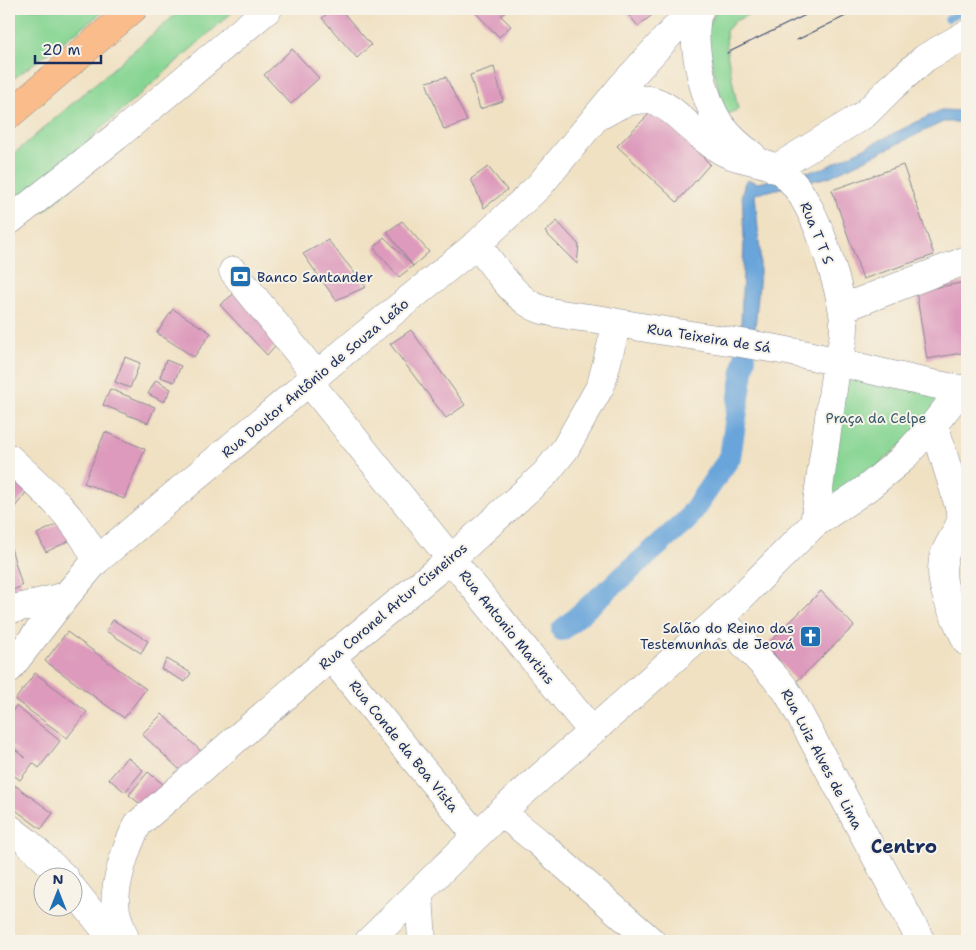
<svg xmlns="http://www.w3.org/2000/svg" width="976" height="950" viewBox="0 0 976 950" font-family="'Shantell Sans',sans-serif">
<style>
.green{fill:#87d593;stroke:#518278}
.water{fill:#69a5da;stroke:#426a9c}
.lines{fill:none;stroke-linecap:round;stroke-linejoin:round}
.stream{stroke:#69a5da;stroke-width:7}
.canal{stroke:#69a5da;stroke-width:22}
.building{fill:#dd9abc}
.minor-casing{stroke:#868890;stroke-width:29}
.major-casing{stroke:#868890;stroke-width:29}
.minor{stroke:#fff;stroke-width:28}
.major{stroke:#f9bc8a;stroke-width:28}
.tram{stroke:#1b2f5e;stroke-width:1}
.labels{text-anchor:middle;stroke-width:4;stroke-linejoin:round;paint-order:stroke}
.street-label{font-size:14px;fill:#1b2f5e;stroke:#f7f3e8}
.poi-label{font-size:14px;fill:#1b2f5e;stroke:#f7f3e8;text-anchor:start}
.park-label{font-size:14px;fill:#36586b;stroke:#f7f3e8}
.district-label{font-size:19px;font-weight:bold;fill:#1b2f5e;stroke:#f7f3e8}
</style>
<rect width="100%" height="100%" fill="#f7f3e8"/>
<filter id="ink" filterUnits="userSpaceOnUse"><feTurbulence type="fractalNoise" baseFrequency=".02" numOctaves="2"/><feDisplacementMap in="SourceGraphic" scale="10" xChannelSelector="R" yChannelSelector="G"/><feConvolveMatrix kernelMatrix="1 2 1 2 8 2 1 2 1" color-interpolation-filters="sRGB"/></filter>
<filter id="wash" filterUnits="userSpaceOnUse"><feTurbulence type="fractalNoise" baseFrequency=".0096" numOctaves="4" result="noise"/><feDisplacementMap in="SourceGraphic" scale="20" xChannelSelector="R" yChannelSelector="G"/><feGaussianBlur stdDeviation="1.12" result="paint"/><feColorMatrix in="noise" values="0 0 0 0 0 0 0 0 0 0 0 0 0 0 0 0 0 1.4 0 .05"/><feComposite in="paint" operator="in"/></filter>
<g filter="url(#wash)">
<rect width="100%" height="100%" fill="#f0e1c3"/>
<!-- green -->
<path class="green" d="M9 9H107L9 82Z
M182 9H236L91 138 87 174 45 211 27 215 9 208V158Z
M717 9H760L735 21 726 31 727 53 738 109 725 116 708 47V26Z
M837 361 962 389 814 524Z"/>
<!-- water -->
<path class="water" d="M941 110 967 111V122H943L829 177 755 194 760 252V272L755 329 741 327 744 238 742 193 745 182 749 180 758 183 824 168Z"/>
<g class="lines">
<!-- stream -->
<path class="stream" d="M948 19 967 9"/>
<!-- canal -->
<path class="canal" d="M562 630 687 520 730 457 745 357"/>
</g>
<g id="blocks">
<!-- building -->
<path class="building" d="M333 9H340L371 45 357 58 322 18Z
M472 9H509L501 16 511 26 499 37Z
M624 9H660L638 26Z
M292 49 319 78 291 104 264 75Z
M494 67 503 101 480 109 470 75Z
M446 77 467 121 444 130 426 82Z
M653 110 710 164 677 202 617 146Z
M903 165 934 255 863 279 832 190Z
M488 167 507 190 484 208 471 179Z
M402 221 429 252 413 266 399 277 374 248 384 237 413 266 387 232Z
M557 221 579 245 577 264 545 232Z
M328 240 366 287 336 300 303 254Z
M967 282V352L927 359 916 291Z
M236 292 279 341 267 355 220 305Z
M173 309 211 333 194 357 157 333Z
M411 330 465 405 446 418 390 344Z
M125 357 140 363 130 388 115 382Z
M166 360 181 366 174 382 160 377Z
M156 380 171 389 164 402 148 394Z
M110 389 155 407 148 423 103 405Z
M105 432 145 449 124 499 84 483Z
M11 476 28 490 11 512 9 510V479Z
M62 522 71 540 46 552 37 534Z
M9 541 22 586 9 592Z
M821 591 854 626 796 682 767 645Z
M113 620 148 641 141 653 106 631Z
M67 632 146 689 124 718 45 661Z
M167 659 191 673 185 682 161 669Z
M35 673 87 712 67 738 15 700Z
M16 706 60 741 39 768 33 763 20 780 9 772V746L26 758 9 744V715Z
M162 714 203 753 183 773 142 734Z
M127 757 143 770 125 792 109 779Z
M148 772 169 789 150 812 129 795Z
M9 781 53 813 41 829 9 805Z"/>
</g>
</g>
<g filter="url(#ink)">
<use href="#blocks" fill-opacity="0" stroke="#868890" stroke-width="1"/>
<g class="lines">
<defs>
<path id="minor" d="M700 9C698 13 696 19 696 24 693 52 705 106 723 128 731 138 741 147 752 155
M603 114C663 75 674 123 722 151 740 162 765 159 782 172 793 181 803 196 809 208 822 232 845 302 844 328 844 339 841 350 837 361L814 524
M775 169 865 114 892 87 925 58 967 34
M9 221 117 136 268 9
M477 244C492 264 516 301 540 309 558 315 584 317 603 320 662 332 723 339 782 350 844 361 905 381 967 390
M233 271 317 376
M843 308 967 260
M309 382 451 559 592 731
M934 424 962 516C960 529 951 539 946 551 933 581 955 615 967 642
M9 458C40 486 81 522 96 561
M9 610 66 596
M720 618 783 686 789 695 921 941
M331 657 476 835
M9 669 66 596 96 561 356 342 477 244 539 186 622 86 693 9
M501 812 537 841 651 941
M9 828 26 841 65 878
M72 888 114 941
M419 894 422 941
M126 941C123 932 118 921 116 911 112 888 127 844 138 824L331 657 451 559 545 474 565 449 601 385 617 323
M369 941 501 812 720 618 814 524 867 488 901 460 934 424 962 389"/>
<path id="major" d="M9 115 133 9"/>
</defs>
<!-- minor casing -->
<use href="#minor" class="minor-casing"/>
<!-- major casing -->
<use href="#major" class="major-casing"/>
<!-- minor -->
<use href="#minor" class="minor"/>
<!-- major -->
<use href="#major" class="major"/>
<!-- tram -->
<path class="tram" d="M797 40 860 9
M727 53 818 9"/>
</g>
</g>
<!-- icons -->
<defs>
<symbol id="bank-square" viewBox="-11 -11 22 22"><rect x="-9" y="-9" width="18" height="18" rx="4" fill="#1f6fb2" stroke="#f7f3e8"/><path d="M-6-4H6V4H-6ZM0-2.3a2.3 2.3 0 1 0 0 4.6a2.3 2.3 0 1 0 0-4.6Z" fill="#fff"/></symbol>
<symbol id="church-square" viewBox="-11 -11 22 22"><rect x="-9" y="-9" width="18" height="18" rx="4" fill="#1f6fb2" stroke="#f7f3e8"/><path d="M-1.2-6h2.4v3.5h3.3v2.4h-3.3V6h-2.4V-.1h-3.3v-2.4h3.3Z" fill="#fff"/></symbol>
</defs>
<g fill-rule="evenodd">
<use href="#bank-square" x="228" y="264" width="25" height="25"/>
<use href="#church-square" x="798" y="624" width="25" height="25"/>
</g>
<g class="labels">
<!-- street labels -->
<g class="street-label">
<text transform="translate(817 233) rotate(68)" y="5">Rua T T S</text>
<text transform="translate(709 338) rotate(9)" y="5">Rua Teixeira de Sá</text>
<text transform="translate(315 378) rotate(-40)" y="5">Rua Doutor Antônio de Souza Leão</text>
<text transform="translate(393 606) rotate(-40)" y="5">Rua Coronel Artur Cisneiros</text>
<text transform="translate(507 627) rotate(51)" y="5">Rua Antonio Martins</text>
<text transform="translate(404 746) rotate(51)" y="5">Rua Conde da Boa Vista</text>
<text transform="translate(822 759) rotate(62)" y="5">Rua Luiz Alves de Lima</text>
</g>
<!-- poi labels -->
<g class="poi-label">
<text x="257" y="282">Banco Santander</text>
<text x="794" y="633" text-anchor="end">Salão do Reino das<tspan x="794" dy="16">Testemunhas de Jeová</tspan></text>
</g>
<!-- park labels -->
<g class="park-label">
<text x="876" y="423">Praça da Celpe</text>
</g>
<!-- district labels -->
<g class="district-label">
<text x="904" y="853">Centro</text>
</g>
</g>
<!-- margin -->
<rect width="976" height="950" fill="none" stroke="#f7f3e8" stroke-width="30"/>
<!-- north arrow -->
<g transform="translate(58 892)"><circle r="24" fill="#f7f3e8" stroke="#9fa5b1"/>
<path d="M0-4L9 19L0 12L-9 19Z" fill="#1f6fb2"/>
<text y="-8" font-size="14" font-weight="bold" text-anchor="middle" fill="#1b2f5e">N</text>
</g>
<!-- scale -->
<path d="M35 55v8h66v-8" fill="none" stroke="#1b2f5e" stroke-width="2.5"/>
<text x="42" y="55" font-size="15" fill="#1b2f5e" stroke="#f7f3e8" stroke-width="4" paint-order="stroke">20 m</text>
</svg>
